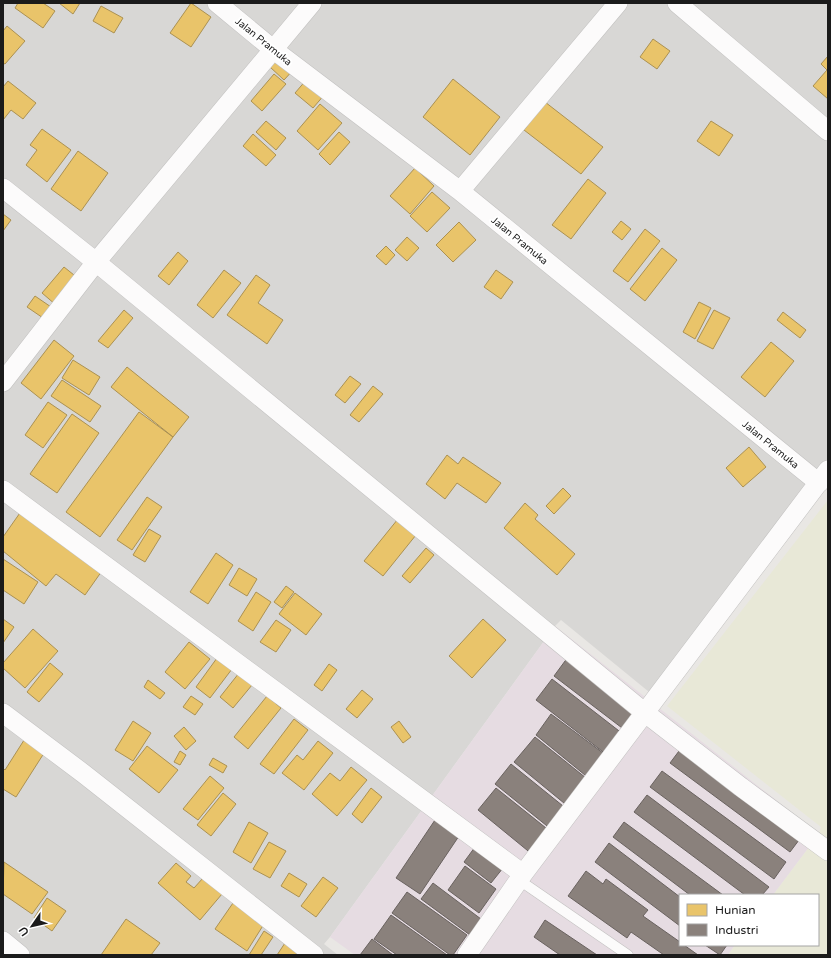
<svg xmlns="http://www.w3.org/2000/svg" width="831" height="958" viewBox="0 0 831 958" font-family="'Varela Round',sans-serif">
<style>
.residential{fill:#d8d7d5}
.industrial{fill:#e6dce2}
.farmland{fill:#e8e8d7}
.homes{fill:#e9c46a;stroke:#ab9152}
.industry{fill:#8a817c;stroke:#69625f}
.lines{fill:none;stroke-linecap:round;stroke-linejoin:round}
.lane-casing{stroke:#c2c1c0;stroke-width:11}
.street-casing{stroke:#c2c1c0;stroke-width:20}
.lane{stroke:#fcfbfb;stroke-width:10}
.street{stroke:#fcfbfb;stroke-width:19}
.labels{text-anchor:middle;stroke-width:4;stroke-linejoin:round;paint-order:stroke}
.street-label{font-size:10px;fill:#1b1b1b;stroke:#fff}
</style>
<rect width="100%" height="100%" fill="#e9e7e4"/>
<!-- residential -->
<path class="residential" d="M3 3H828V466L654 696 561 620 555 626 330 937 324 944 338 955H3Z"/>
<!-- industrial -->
<path class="industrial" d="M555 626 819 834 773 895H680V945H735L728 955H355L330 937Z"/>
<!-- farmland -->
<path class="farmland" d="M828 500V955H728L735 945H818V895H773L819 834 821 827 667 706Z"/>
<!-- homes -->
<path class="homes" d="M18 3H43L55 11 43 28 15 8Z
M59 3H80L73 14Z
M191 3 211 17 191 47 170 33Z
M101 6 123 18 114 33 93 21Z
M7 26 25 41 5 64 3 63V31Z
M653 39 670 51 657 69 640 57Z
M280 55 295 68 284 80 270 67Z
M828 56V99L813 86 827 70 821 64Z
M274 74 286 84 262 111 251 101Z
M307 79 325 94 313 108 295 93Z
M453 79 500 117 470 155 423 117Z
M8 81 36 103 23 119 11 110 3 120V87Z
M545 102 603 147 581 174 524 130Z
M320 104 342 123 318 150 297 131Z
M266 121 286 138 276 150 256 132Z
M711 121 733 135 719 156 697 141Z
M42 129 71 150 47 182 26 165 37 150 30 145Z
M339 132 350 142 330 165 319 154Z
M253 134 276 155 266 166 243 146Z
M78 151 108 173 81 211 51 189Z
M415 168 434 186 410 214 390 196Z
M588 179 606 193 571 239 552 225Z
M432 192 450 208 427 232 410 216Z
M3 214 11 220 3 231Z
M621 221 631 229 622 240 612 232Z
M459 222 476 240 453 262 436 245Z
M645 229 660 241 628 282 613 271Z
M407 237 419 248 407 261 395 250Z
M386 246 395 255 386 265 376 256Z
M662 248 677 260 645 301 630 289Z
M178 252 188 261 169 285 158 276Z
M64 267 79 279 56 305 42 293Z
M224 270 241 283 213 318 197 305Z
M496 270 513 282 501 299 484 287Z
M256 275 270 285 258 303 283 320 267 344 227 315Z
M35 296 54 309 46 320 27 307Z
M699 302 711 308 695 339 683 332Z
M124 310 133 318 108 348 98 341Z
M714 310 730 318 713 349 697 341Z
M783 312 806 330 800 338 777 320Z
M54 340 74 356 41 399 21 383Z
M771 342 794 361 765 397 741 377Z
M73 360 100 377 89 395 62 378Z
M127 367 189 417 173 437 111 387Z
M350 376 361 384 345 403 335 395Z
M62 380 101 406 90 422 51 396Z
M373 386 383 394 359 422 350 415Z
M48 402 67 415 43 448 25 435Z
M139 412 173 437 100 537 66 512Z
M72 414 99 433 57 493 30 474Z
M749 447 766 467 743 487 726 468Z
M447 455 458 464 463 457 501 483 486 503 457 483 445 499 426 484Z
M563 488 571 496 554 514 546 506Z
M147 497 162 507 132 550 117 540Z
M525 503 538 515 535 519 575 554 557 575 504 528Z
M22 510 104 568 85 595 56 574 46 586 3 551V537Z
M402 514 420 530 383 576 364 561Z
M149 529 161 536 145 562 133 555Z
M426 548 434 555 410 583 402 576Z
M216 553 233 565 208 604 190 592Z
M3 559 38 582 24 604 3 590Z
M239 568 257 579 247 596 229 585Z
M286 586 294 592 282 608 274 602Z
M256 592 271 602 253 631 238 621Z
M295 593 322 614 306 635 279 614Z
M3 619 14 627 3 643Z
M483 619 506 640 472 678 449 656Z
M276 620 291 630 276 652 260 642Z
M33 629 58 651 25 688 3 668V663Z
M189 642 210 659 185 689 165 672Z
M217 658 232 669 210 698 196 687Z
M50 663 63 674 39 702 27 692Z
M329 664 337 670 322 691 314 685Z
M243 668 257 679 233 708 220 697Z
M148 680 165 693 160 699 144 687Z
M362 690 373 699 357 718 346 709Z
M191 696 203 704 195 715 183 707Z
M267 696 281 708 248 749 234 737Z
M294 719 308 730 274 774 260 764Z
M133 721 151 733 133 761 115 750Z
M399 721 411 737 403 743 391 727Z
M184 727 196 741 186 750 174 736Z
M26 737 46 750 16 797 3 789V768L5 770Z
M318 741 333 753 304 790 282 773 297 755 303 760Z
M147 746 178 770 159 793 129 769Z
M180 751 186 755 180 765 174 762Z
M213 758 227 766 223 773 209 765Z
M351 767 367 780 337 816 312 794 330 773 340 781Z
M210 776 224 788 198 820 183 809Z
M371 788 382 797 362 823 352 814Z
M223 793 236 804 211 836 197 825Z
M249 822 268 833 251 863 233 852Z
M269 842 286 851 270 878 253 869Z
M4 862 48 892 32 914 3 894Z
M176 863 191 876 186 882 194 888 203 878 222 894 200 920 158 883Z
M289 873 307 884 299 897 281 886Z
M323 877 338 888 316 917 301 906Z
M47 898 66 911 52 931 34 918Z
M233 903 264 924 247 951 215 929Z
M126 919 160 943 151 955H101Z
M264 931 273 937 261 955H249Z
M287 940 300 948 296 955H277Z"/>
<!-- industry -->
<path class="industry" d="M568 657 640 712 626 731 554 676Z
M552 679 623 734 607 755 536 700Z
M551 714 607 756 591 780 536 735Z
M535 737 591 782 570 808 514 762Z
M682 747 802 836 790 852 670 763Z
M511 764 568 810 552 830 495 784Z
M662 771 786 862 774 879 650 787Z
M496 788 551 832 533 855 478 810Z
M647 795 769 887 762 895H745L634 812Z
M435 820 459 836 420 894 396 878Z
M624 822 723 895H690L613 837Z
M609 843 680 897V926L595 862Z
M475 847 503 868 491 883 464 862Z
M465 866 496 889 479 913 448 890Z
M586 871 603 884 606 879 648 910 643 916 680 942V945H684L698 955H664L631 932 627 938 568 896Z
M433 883 481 919 470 935 421 899Z
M407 892 467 935 453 955H450L392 913Z
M391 915 447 955H397L374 939Z
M545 920 597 955H560L534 937Z
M372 939 393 955H360Z
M705 945H727L720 955Z"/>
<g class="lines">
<defs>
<path id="lane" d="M519 880 628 955"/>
<path id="street" d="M217 3 274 50 460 191 819 483
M677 3 828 131
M3 188 96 262 644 712 741 787 828 851
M460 191 618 3
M3 382 96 262 312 3
M3 490 523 874
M3 713 84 774 314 955
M3 941 20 955
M467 955 523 874 828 470"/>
</defs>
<!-- lane casing -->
<use href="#lane" class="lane-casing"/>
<!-- street casing -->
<use href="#street" class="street-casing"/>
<!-- lane -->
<use href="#lane" class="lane"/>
<!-- street -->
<use href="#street" class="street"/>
</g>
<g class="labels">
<!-- street labels -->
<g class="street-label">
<text transform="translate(264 41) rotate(39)" y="4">Jalan Pramuka</text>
<text transform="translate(520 240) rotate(39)" y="4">Jalan Pramuka</text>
<text transform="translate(771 444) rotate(39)" y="4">Jalan Pramuka</text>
</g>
</g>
<!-- border -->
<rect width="831" height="958" fill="none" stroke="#1b1b1b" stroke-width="8"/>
<!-- legend -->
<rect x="679" y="894" width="140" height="52" fill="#ffffff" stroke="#a4a4a4"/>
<rect x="687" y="904" width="20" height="12" fill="#e9c46a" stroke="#a4a4a4"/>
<text x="715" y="914" font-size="12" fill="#1b1b1b">Hunian</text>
<rect x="687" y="924" width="20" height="12" fill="#8a817c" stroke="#a4a4a4"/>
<text x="715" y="934" font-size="12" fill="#1b1b1b">Industri</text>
<!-- north arrow -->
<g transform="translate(32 926) rotate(236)" stroke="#ffffff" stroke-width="3" paint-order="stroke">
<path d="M0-3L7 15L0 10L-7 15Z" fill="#1b1b1b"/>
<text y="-6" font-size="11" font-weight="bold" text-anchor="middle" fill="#1b1b1b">U</text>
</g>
</svg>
